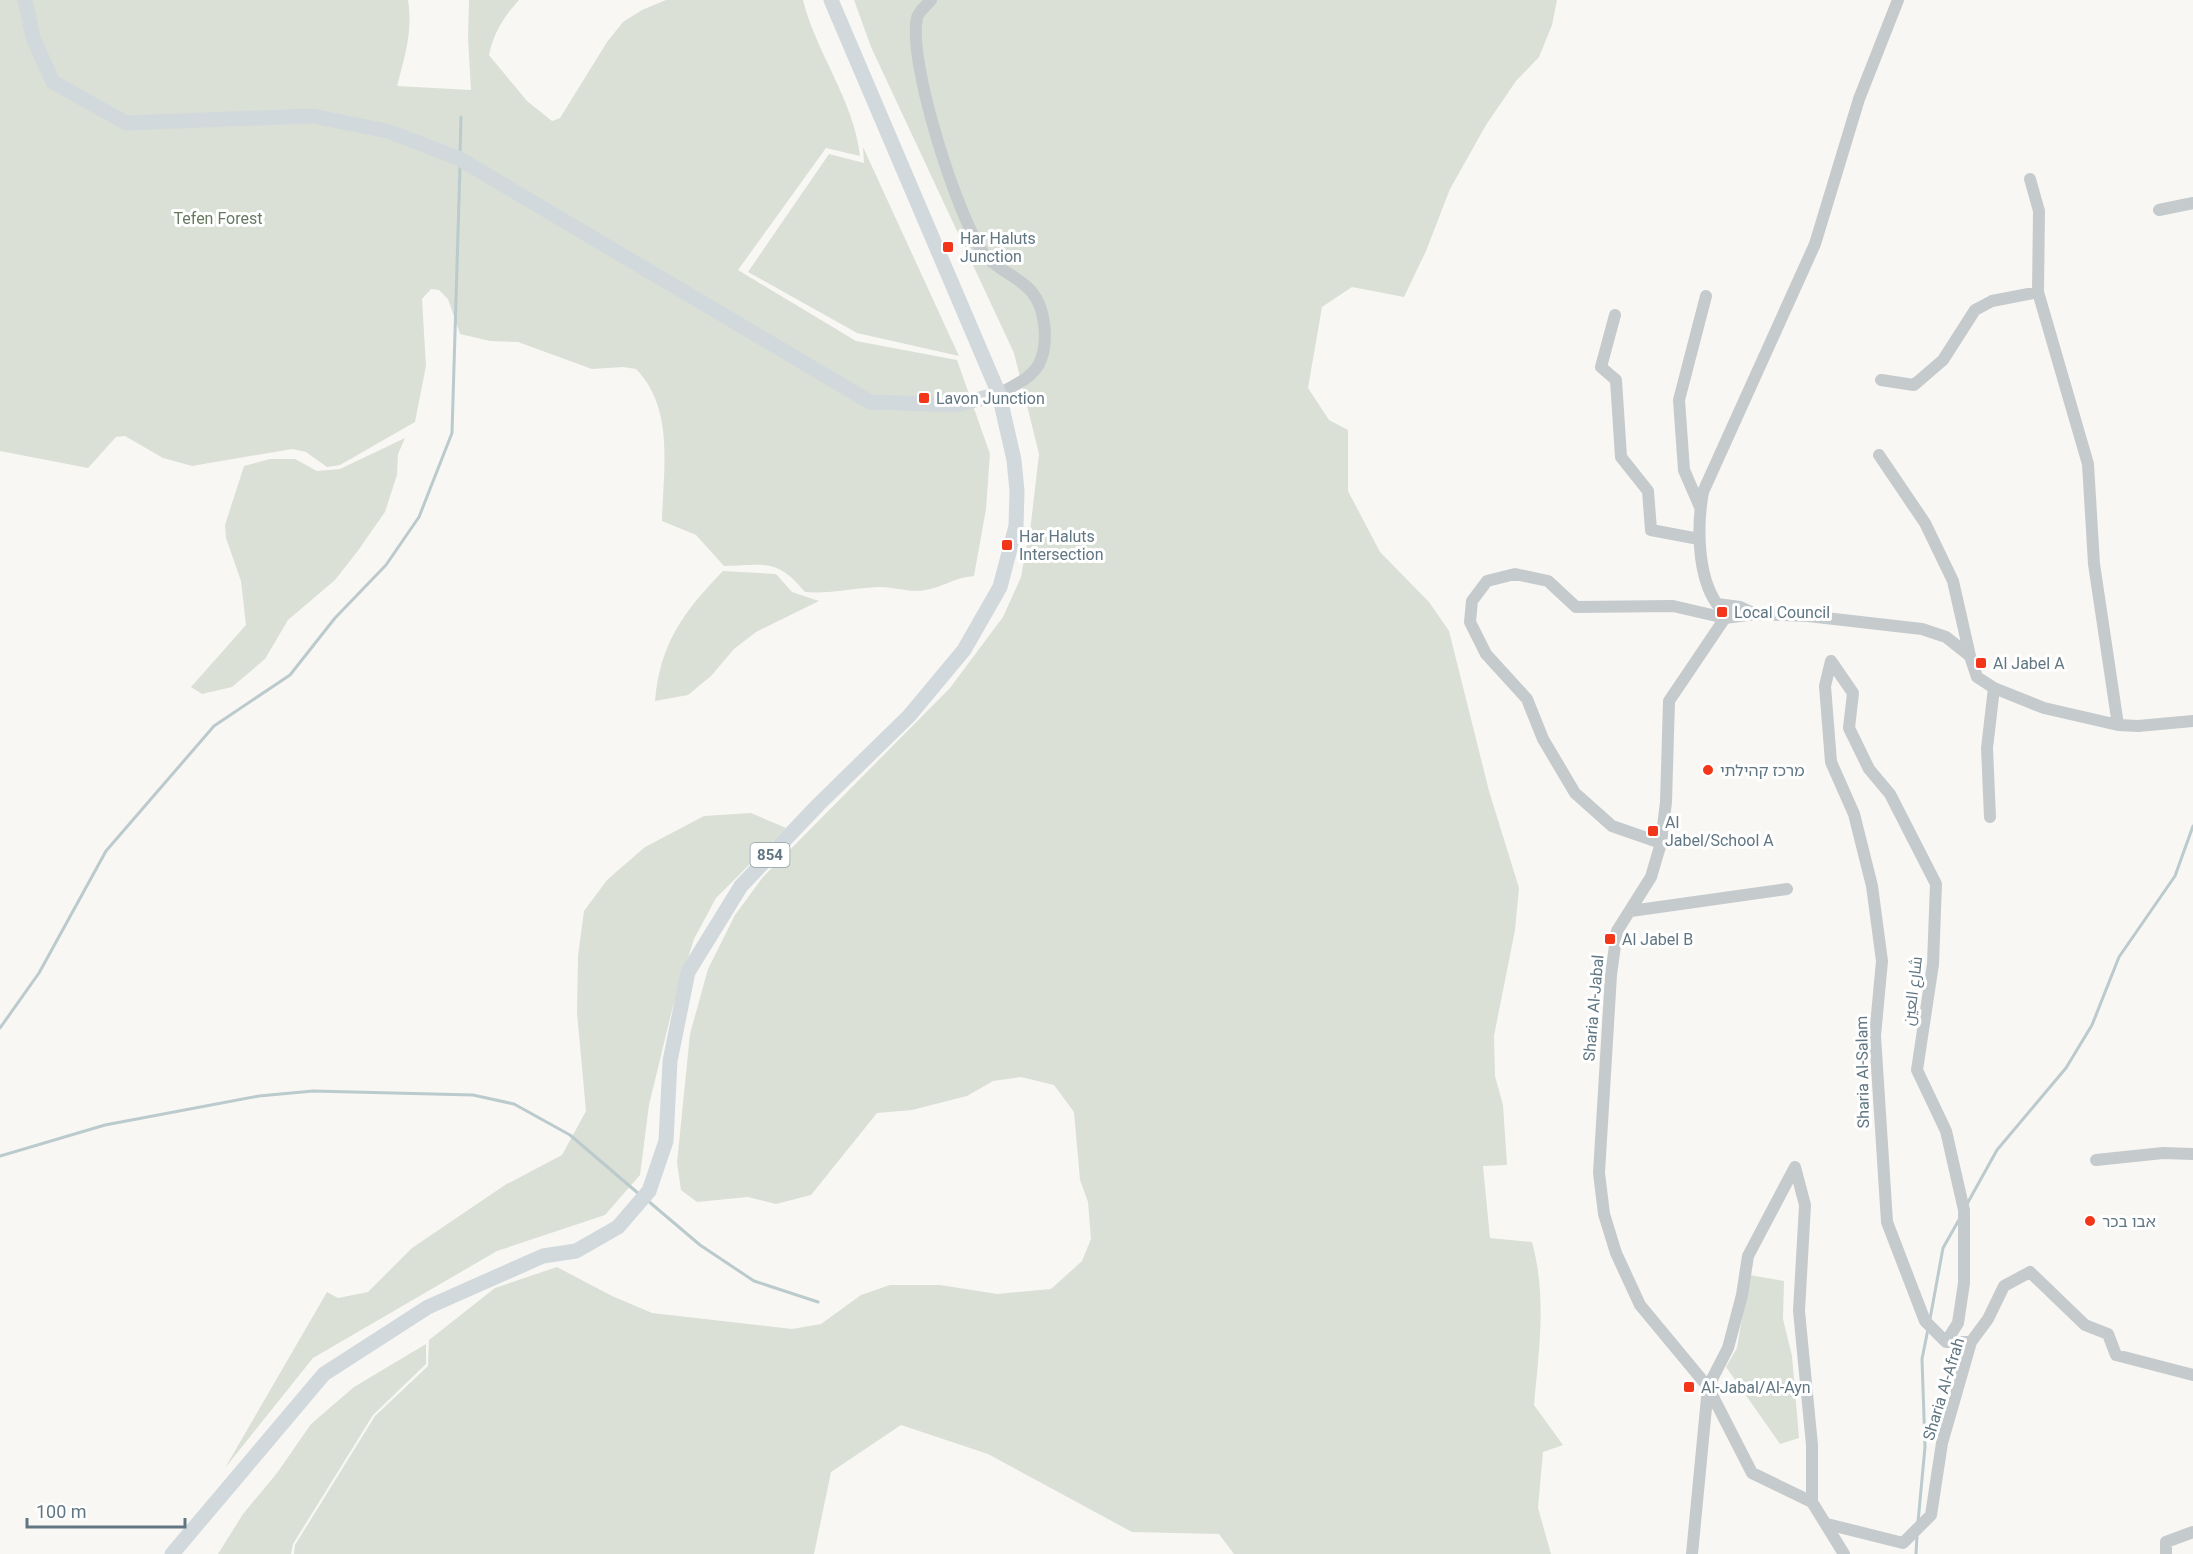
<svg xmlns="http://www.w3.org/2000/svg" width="2193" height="1554" viewBox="0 0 2193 1554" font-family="Roboto,Cairo,'Noto Sans Hebrew',sans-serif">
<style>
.green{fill:#dae0d5}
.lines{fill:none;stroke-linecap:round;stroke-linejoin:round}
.stream{stroke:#bbcacd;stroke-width:3}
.minor{stroke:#c5cacd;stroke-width:12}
.major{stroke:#d2d9dc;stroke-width:15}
.poi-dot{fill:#f33619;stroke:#fff;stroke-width:2}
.labels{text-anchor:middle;stroke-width:6;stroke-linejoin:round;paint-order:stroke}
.shield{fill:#fff;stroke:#909fa8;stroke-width:1.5}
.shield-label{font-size:15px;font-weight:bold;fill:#607682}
.park-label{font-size:16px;fill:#66795f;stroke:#fff}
.poi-label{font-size:16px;fill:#607682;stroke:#fff;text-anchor:start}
.street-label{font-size:16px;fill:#607682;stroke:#fff}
</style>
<rect width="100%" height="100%" fill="#f8f7f4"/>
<!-- green -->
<path class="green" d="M0 0H408C413 31 405 56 397 86L471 90 468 38 469 0H519C503 18 494 32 489 55L527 101 552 121 560 118 607 42 623 22 642 10 666 0H803C816 53 854 100 860 156L826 148 738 270 856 341 957 360 990 454 986 509 974 576C954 578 947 585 930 589 913 594 896 587 879 587 854 588 830 594 805 592 777 558 766 565 724 566L696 535 662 521C663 470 675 409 636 369L623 367 592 369 518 342 490 341 460 334 448 299 439 290 431 289 422 299 426 366 415 422 340 465 327 467 306 452 292 449 192 466 163 458 125 436 116 437 88 468 0 451Z
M854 0H1557L1552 25 1539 57 1516 81 1486 125 1450 189 1426 251 1404 297 1352 287 1322 307 1308 388 1329 420 1348 430V491L1380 552 1429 602 1449 631 1489 791 1519 888 1515 930 1494 1036 1495 1076 1503 1105 1507 1165 1483 1166 1490 1238 1532 1242C1547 1297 1539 1349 1534 1405L1563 1445 1543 1452 1538 1508 1551 1554H1234L1219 1534 1132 1532 988 1454 901 1425 831 1472 814 1554H294L295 1545 375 1416 428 1366 429 1340 495 1288 557 1267 612 1296 652 1313 792 1329 821 1324 861 1295 890 1285H940L997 1294 1051 1289 1082 1261 1091 1239 1088 1202 1080 1180 1074 1112 1054 1085 1021 1077 993 1081 967 1096 912 1110 877 1113 811 1195 776 1204 748 1197 697 1202 681 1190 677 1163 690 1034 708 969 735 915 763 877 950 688 1003 617 1021 577 1031 523 1039 454 1014 353 871 47Z
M863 147 959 356 857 333 748 272 829 154 864 163Z
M405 438 398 454 397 475 385 512 357 552 335 580 288 620 265 659 232 687 202 694 191 687 246 625 241 581 226 538 225 525 244 466 270 459H295L317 471 340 469Z
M723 571 776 574 792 592 819 601 756 632 734 649 711 676 688 695 655 701C660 643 684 611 723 571Z
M751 813 786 828 716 898 694 939 673 1006 649 1105 640 1175 605 1215 497 1251 313 1358 225 1468 327 1292 338 1298 368 1292 412 1248 505 1185 562 1155 586 1111 577 1013 578 956 584 911 607 880 645 847 704 816Z
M1749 1275 1784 1281 1783 1319 1792 1356 1799 1438 1780 1444 1726 1367 1737 1348Z
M426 1344V1364L373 1415 293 1544 291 1554H218L243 1514 277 1473 311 1424 354 1387Z"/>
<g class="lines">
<!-- stream -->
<path class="stream" d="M460 154 461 117
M0 1028 39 973 106 851 214 726 290 675 335 618 386 565 419 517 452 433 460 166
M0 1156 105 1125 259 1096 313 1091 473 1095 514 1104 570 1135 639 1194
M647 1200 700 1245 754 1281 818 1302
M1967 1204 1997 1150 2066 1068 2092 1025 2119 957 2175 876 2193 826
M1930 1319 1943 1248 1960 1218
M1918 1522 1925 1447 1922 1359 1928 1329
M1916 1554 1917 1535"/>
<!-- minor -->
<path class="minor" d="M931 0C927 5 918 12 917 18 907 60 958 219 984 254 995 269 1018 276 1031 291 1046 308 1049 344 1039 364 1032 378 1011 387 999 394
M2030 179 2039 211 2038 292 2088 464 2094 564 2118 725
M2159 210 2193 203
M1615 315 1601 367 1616 380 1621 457 1648 491 1651 530 1699 539
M1881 380 1914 385 1943 360 1975 310 1992 301 2038 292
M1879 455 1925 523 1953 581 1970 656
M1700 507 1684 470 1679 400 1706 296
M1755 614 1740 607 1717 604C1697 576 1697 525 1703 492L1815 244 1859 99 1898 0
M1831 661 1825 686 1831 762 1854 814 1872 886 1882 961 1875 1036 1887 1222 1925 1321 1946 1342H1971
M1831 661 1853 693 1849 728 1869 769 1890 794 1936 884 1933 964 1917 1070 1946 1131 1964 1210V1283L1958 1323 1946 1342
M1990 817 1987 748 1994 688
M1661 843 1612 826 1575 793 1543 739 1527 699 1486 654 1470 622 1472 601 1487 581 1515 574 1548 581 1576 607 1673 606 1725 618
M1631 911 1787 889
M2096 1160 2163 1153 2193 1154
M1827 1524 1903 1543 1931 1515 1942 1443 1971 1342 1988 1319 2004 1286 2030 1272 2085 1325 2108 1334 2116 1355 2193 1375
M1692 1554 1708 1387 1728 1348 1742 1295 1748 1256 1795 1167 1805 1205 1799 1311 1812 1445V1502
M1844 1554 1812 1502 1752 1473 1708 1387 1640 1305 1616 1253 1604 1214 1599 1173 1611 975 1617 931 1651 877 1661 843 1666 802 1669 701 1725 618 1755 614 1808 616 1922 629 1946 637 1970 656 1977 677 1994 688 2044 708 2118 725 2138 726 2193 721
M2166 1554V1542L2193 1532"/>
<!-- major -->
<path class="major" d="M25 0 33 38 53 82 126 123 312 116 387 131 458 158 870 402 956 405 999 394
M172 1554 324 1374 428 1307 543 1256 576 1251 618 1227 649 1191 666 1141 670 1061 688 972 741 886 818 805 909 716 964 650 1000 587 1016 526 1017 491 1014 460 999 394 831 0"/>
</g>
<!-- markers -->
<g class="poi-dot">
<rect x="942" y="241" width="12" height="12" rx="3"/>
<rect x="918" y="392" width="12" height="12" rx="3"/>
<rect x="1001" y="539" width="12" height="12" rx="3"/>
<rect x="1716" y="606" width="12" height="12" rx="3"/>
<rect x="1975" y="657" width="12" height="12" rx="3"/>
<circle cx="1708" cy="770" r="6"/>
<rect x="1647" y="825" width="12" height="12" rx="3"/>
<rect x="1604" y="933" width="12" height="12" rx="3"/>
<circle cx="2090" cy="1221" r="6"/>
<rect x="1683" y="1381" width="12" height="12" rx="3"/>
</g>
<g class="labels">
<!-- shield labels -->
<rect class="shield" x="750.5" y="843" width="39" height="24" rx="4.5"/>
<g class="shield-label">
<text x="770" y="860">854</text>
</g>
<!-- park labels -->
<g class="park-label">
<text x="218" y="224">Tefen Forest</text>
</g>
<!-- poi labels -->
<g class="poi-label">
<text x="960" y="244">Har Haluts<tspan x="960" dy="18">Junction</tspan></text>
<text x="936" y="404">Lavon Junction</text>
<text x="1019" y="542">Har Haluts<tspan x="1019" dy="18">Intersection</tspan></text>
<text x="1734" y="618">Local Council</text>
<text x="1993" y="669">Al Jabel A</text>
<text x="1720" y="776">מרכז קהילתי</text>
<text x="1665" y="828">Al<tspan x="1665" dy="18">Jabel/School A</tspan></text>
<text x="1622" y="945">Al Jabel B</text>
<text x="2102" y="1227">אבו בכר</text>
<text x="1701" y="1393">Al-Jabal/Al-Ayn</text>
</g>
<!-- street labels -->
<g class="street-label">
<text transform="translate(1912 991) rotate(-83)" y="6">شارع العين</text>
<text transform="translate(1593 1008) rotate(-85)" y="6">Sharia Al-Jabal</text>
<text transform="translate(1862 1072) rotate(-91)" y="6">Sharia Al-Salam</text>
<text transform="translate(1943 1389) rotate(-73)" y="6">Sharia Al-Afrah</text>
</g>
</g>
<!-- scale -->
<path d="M27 1518v9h158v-9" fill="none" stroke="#607682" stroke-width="3"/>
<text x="36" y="1518" font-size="18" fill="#607682" stroke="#ffffff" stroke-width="4.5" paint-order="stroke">100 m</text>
</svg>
